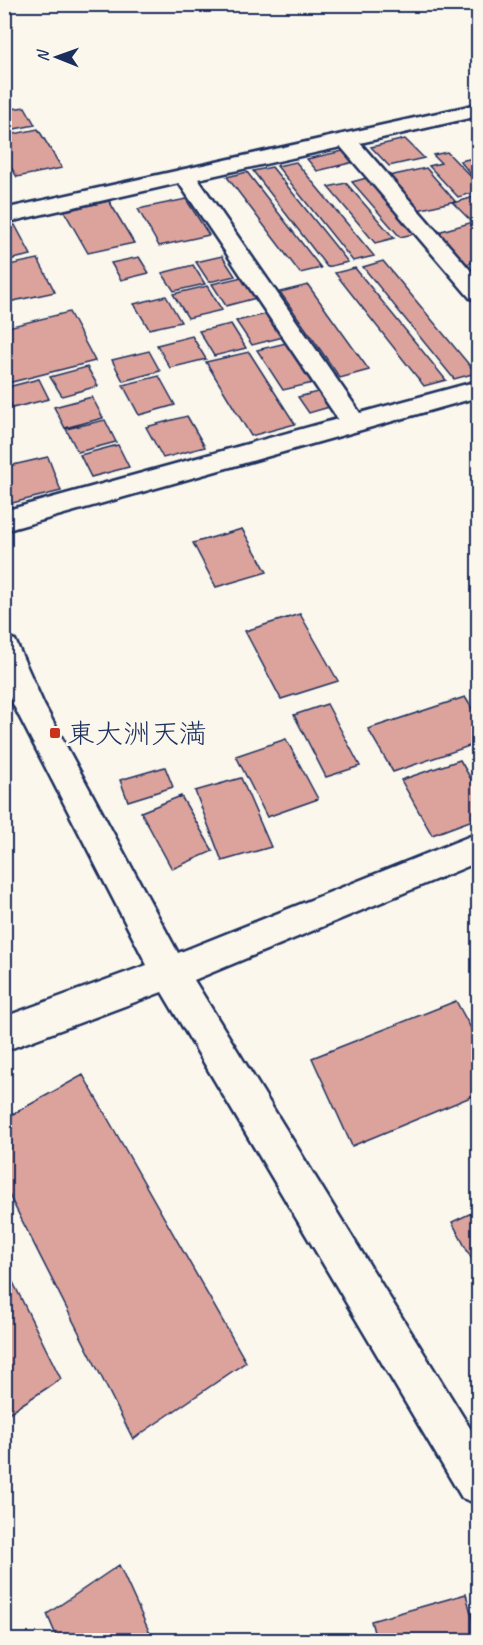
<svg xmlns="http://www.w3.org/2000/svg" width="483" height="1645" viewBox="0 0 483 1645" font-family="Caveat,'Klee One',sans-serif">
<style>
.building{fill:#dca39c;stroke:#1b2f5e;stroke-width:1.5}
.lines{fill:none;stroke-linecap:round;stroke-linejoin:round}
.minor-casing{stroke:#1b2f5e;stroke-width:5}
.minor{fill:#fbf7ec;fill-rule:evenodd}
.poi-dot{fill:#c8321e;stroke:#fbf7ec;stroke-width:2}
.labels{text-anchor:middle;stroke-width:5;stroke-linejoin:round;paint-order:stroke}
.poi-label{font-size:28px;fill:#1b2f5e;stroke:#fbf7ec;text-anchor:start}
</style>
<rect width="100%" height="100%" fill="#fbf7ec"/>
<filter id="ink" filterUnits="userSpaceOnUse"><feTurbulence type="fractalNoise" baseFrequency=".0167" numOctaves="2"/><feDisplacementMap in="SourceGraphic" scale="12" xChannelSelector="R" yChannelSelector="G"/><feConvolveMatrix kernelMatrix="1 2 1 2 8 2 1 2 1" color-interpolation-filters="sRGB"/></filter>
<g filter="url(#ink)">
<!-- building -->
<path class="building" d="M25 107 35 125 4 131V110Z
M38 129 62 168 17 177 4 156V136Z
M405 139 424 158 389 166 371 147Z
M343 151 354 162 317 171 307 159Z
M447 152 478 184V191L458 197 429 166 441 163 433 155Z
M478 157V183L460 161Z
M296 162 374 256 353 261 277 166Z
M272 167 348 262 327 267 253 171Z
M426 168 455 201 418 210 389 176Z
M247 172 321 268 300 273 227 177Z
M370 177 418 233 400 237 352 182Z
M346 183 394 238 375 243 328 187Z
M478 196V218L470 220 453 203Z
M186 199 209 235 159 246 138 209Z
M109 201 134 243 88 253 64 211Z
M473 222 478 228V261L467 264 438 232Z
M15 225 31 255 4 261V227Z
M222 256 235 276 209 282 196 262Z
M139 257 149 273 121 280 111 263Z
M38 259 55 292 4 303V266Z
M383 261 476 373 454 379 363 267Z
M193 265 205 284 174 291 162 273Z
M355 268 446 380 424 386 335 273Z
M242 277 256 298 226 306 212 284Z
M308 285 369 370 340 378 280 292Z
M207 286 222 310 188 318 173 294Z
M166 296 181 322 149 329 134 304Z
M69 312 95 361 4 384V352L7 351 4 346V328Z
M267 314 283 337 252 345 236 321Z
M231 324 246 348 214 356 199 331Z
M192 336 206 359 170 368 157 345Z
M290 342 317 382 283 390 257 350Z
M149 351 160 371 123 381 112 360Z
M249 352 295 424 251 436 206 362Z
M87 367 98 386 62 396 50 377Z
M159 376 175 405 139 415 123 385Z
M39 379 49 399 12 408 4 388Z
M325 390 336 405 309 413 298 397Z
M92 397 103 418 65 428 54 407Z
M187 416 205 447 163 458 146 427Z
M105 420 116 442 78 452 66 429Z
M118 445 129 467 91 477 80 455Z
M48 457 61 491 4 505V467Z
M242 529 267 572 216 587 193 543Z
M300 614 338 681 281 699 245 631Z
M465 697 478 718V743L393 772 368 729Z
M327 704 360 766 326 777 294 715Z
M286 739 318 799 267 817 236 756Z
M460 760 478 791V818L432 835 401 780Z
M165 767 173 787 128 801 120 780Z
M241 778 271 847 222 861 195 791Z
M181 796 213 851 172 869 141 812Z
M456 1001 478 1041V1094L352 1146 312 1058Z
M83 1075 246 1362 133 1439 4 1185V1119Z
M478 1210V1271L452 1222Z
M4 1264 61 1379 4 1416Z
M119 1565 153 1640H58L47 1614Z
M466 1594 478 1640H376L371 1621Z"/>
<g class="lines">
<defs>
<path id="minor" d="M478 104V116L360 143 478 279V300L470 298 341 147 198 179 360 413 478 381V397L4 531V511L338 419 179 183 4 223V209Z
M4 637 15 640 44 705 178 953 478 833V862L194 980 478 1441V1504L462 1498 162 992 4 1051V1017L147 965 14 706 4 685Z"/>
</defs>
<!-- minor casing -->
<use href="#minor" class="minor-casing"/>
<!-- minor -->
<use href="#minor" class="minor"/>
</g>
</g>
<!-- markers -->
<rect class="poi-dot" x="49" y="727" width="12" height="12" rx="3"/>
<g class="labels">
<!-- poi labels -->
<g class="poi-label">
<text x="67" y="743">東大洲天満</text>
</g>
</g>
<!-- margin -->
<rect width="483" height="1645" fill="none" stroke="#fbf7ec" stroke-width="24"/>
<rect x="12" y="12" width="459" height="1621" fill="none" stroke="#1b2f5e" stroke-width="2" filter="url(#ink)"/>
<!-- north arrow -->
<g transform="translate(57 57) rotate(271)" stroke="#fbf7ec" stroke-width="4.5" paint-order="stroke">
<path d="M0-4.5L10 22L0 15L-10 22Z" fill="#1b2f5e"/>
<text y="-9" font-size="16" font-weight="bold" text-anchor="middle" fill="#1b2f5e">N</text>
</g>
</svg>
